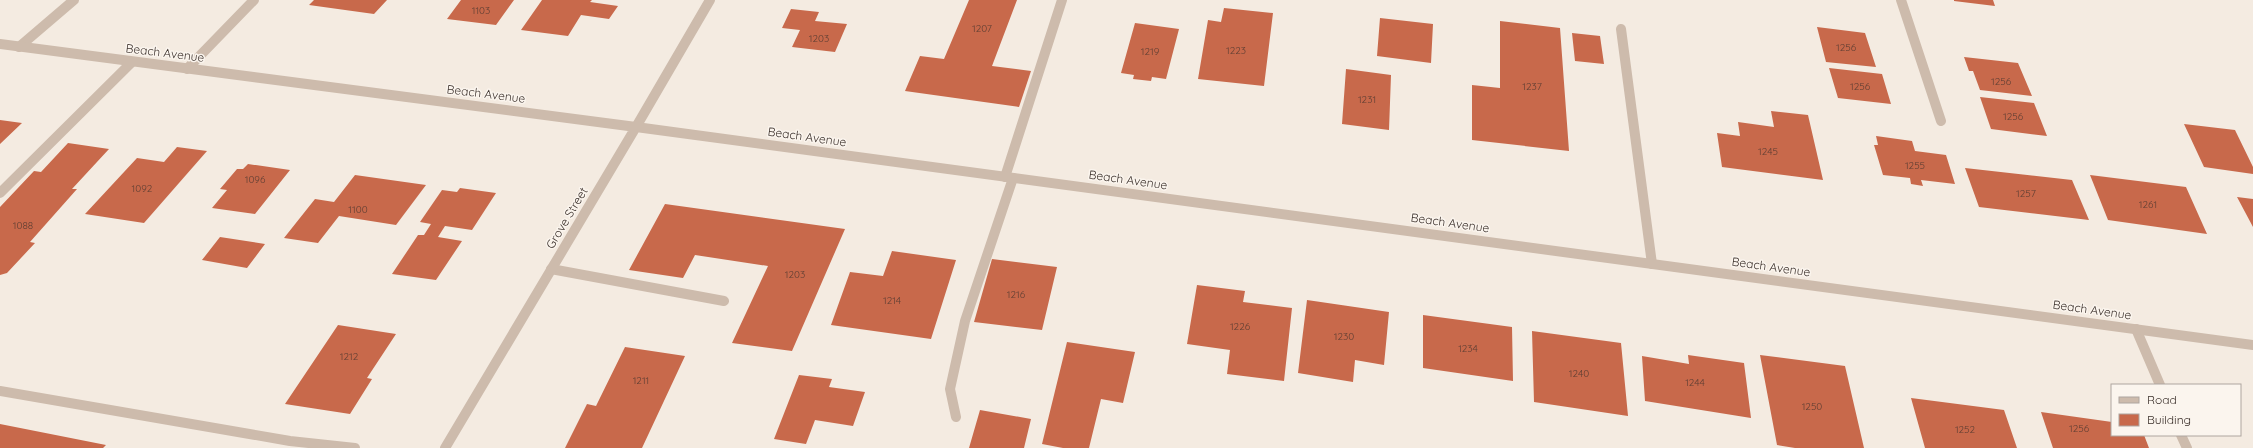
<svg xmlns="http://www.w3.org/2000/svg" width="2253" height="448" viewBox="0 0 2253 448" font-family="Quicksand,sans-serif">
<style>
.building{fill:#c8694b}
.lines{fill:none;stroke-linecap:round;stroke-linejoin:round}
.service{stroke:#cdbbac;stroke-width:10}
.minor{stroke:#cdbbac;stroke-width:10}
.tertiary{stroke:#cdbbac;stroke-width:10}
.labels{text-anchor:middle;stroke-width:3;stroke-linejoin:round;paint-order:stroke}
.number-label{font-size:10px;fill:#5e3e33}
.street-label{font-size:12px;fill:#3b302b;stroke:#fbf5ee}
</style>
<rect width="100%" height="100%" fill="#f4ebe1"/>
<!-- building -->
<path class="building" d="M314 0H387L374 14 309 5Z
M461 0H514L496 25 447 19Z
M542 0H592L590 2 618 6 609 19 581 15 568 36 521 30Z
M969 0H1017L992 66 1031 71 1019 107 905 91 920 56 944 59Z
M1954 0H1993L1995 6 1954 1Z
M1224 8 1273 13 1264 86 1198 79 1208 20 1221 22Z
M791 9 819 12 815 21 847 24 835 52 792 47 800 30 782 28Z
M1380 18 1433 24 1431 63 1377 56Z
M1500 21 1560 28 1569 151 1472 140V85L1500 88Z
M1135 23 1179 29 1166 79 1152 77 1151 81 1133 79 1134 75 1121 73Z
M1817 27 1865 33 1876 67 1826 62Z
M1572 33 1600 36 1604 64 1575 61Z
M1964 57 2018 63 2032 96 1980 90 1973 71H1969Z
M1829 68 1882 74 1891 104 1838 98Z
M1346 69 1391 75 1389 130 1342 124Z
M1980 97 2034 103 2047 136 1991 129Z
M1771 111 1808 115 1823 180 1722 167 1717 133 1740 136 1738 122 1774 127Z
M0 120 22 123 0 144Z
M2184 124 2235 130 2253 167V174L2204 167Z
M1876 136 1912 141 1915 151 1946 155 1955 184 1921 180 1923 186 1911 184 1910 178 1883 175 1874 145H1878Z
M68 143 109 149 72 189H77L30 242 35 243 7 273 0 275V207L34 171 41 172Z
M177 147 207 151 144 223 85 214 137 158 164 162Z
M248 164 290 170 255 214 212 208 227 190 220 189 237 169H243Z
M1965 168 2072 180 2089 220 1979 207Z
M355 175 426 185 396 225 339 216 318 243 284 238 315 199 334 202Z
M2090 175 2186 187 2207 234 2108 220Z
M460 188 496 193 472 230 445 226 438 237 462 241 436 280 392 274 418 235H424L431 224 420 222 442 190 457 192Z
M2237 197 2253 199V227Z
M665 204 845 229 792 351 732 343 768 266 695 255 683 278 629 270Z
M220 237 265 244 247 268 202 260Z
M892 251 956 260 931 339 831 325 850 272 883 276Z
M992 259 1057 267 1042 330 974 322Z
M1197 285 1245 291 1243 302 1292 308 1284 381 1227 374 1230 350 1187 344Z
M1307 300 1389 312 1384 365 1355 360 1353 382 1298 373Z
M1423 315 1512 327 1513 381 1423 368Z
M338 325 396 334 367 378 372 379 350 414 285 404Z
M1532 331 1621 343 1628 416 1534 402Z
M1067 342 1135 352 1123 403 1101 399 1089 448H1063L1042 444Z
M625 347 685 356 642 448H565L587 404 596 406Z
M1688 355 1744 363 1751 418 1645 401 1642 356 1689 364Z
M1760 355 1845 366 1864 448H1795L1777 445Z
M799 375 832 379 829 387 865 392 853 426 815 420 806 444 774 439Z
M1911 398 2004 410 2017 448H1925Z
M980 410 1031 419 1024 448H969Z
M2041 412 2112 422V435H2144L2149 448H2053Z
M0 424 106 445 103 448H0Z"/>
<g class="lines">
<!-- service -->
<path class="service" d="M1901 0 1941 121
M1621 29 1652 264
M19 47 74 0
M187 69 254 0
M1005 177 1062 0
M0 193 132 62
M551 269 724 301
M2136 329 2160 385
M0 391 290 441 355 448
M956 417 950 389 965 321 1013 178
M2181 435 2187 448"/>
<!-- minor -->
<path class="minor" d="M636 127 710 0"/>
<!-- tertiary -->
<path class="tertiary" d="M0 44 636 127 2253 345
M445 448 636 127"/>
</g>
<g class="labels">
<!-- number labels -->
<g class="number-label">
<text x="481" y="14">1103</text>
<text x="982" y="32">1207</text>
<text x="819" y="42">1203</text>
<text x="1846" y="51">1256</text>
<text x="1236" y="54">1223</text>
<text x="1150" y="55">1219</text>
<text x="2001" y="85">1256</text>
<text x="1532" y="90">1237</text>
<text x="1860" y="90">1256</text>
<text x="1367" y="103">1231</text>
<text x="2013" y="120">1256</text>
<text x="1768" y="155">1245</text>
<text x="1915" y="169">1255</text>
<text x="255" y="183">1096</text>
<text x="142" y="192">1092</text>
<text x="2026" y="197">1257</text>
<text x="2148" y="208">1261</text>
<text x="358" y="213">1100</text>
<text x="23" y="229">1088</text>
<text x="795" y="278">1203</text>
<text x="1016" y="298">1216</text>
<text x="892" y="304">1214</text>
<text x="1240" y="330">1226</text>
<text x="1344" y="340">1230</text>
<text x="1468" y="352">1234</text>
<text x="349" y="360">1212</text>
<text x="1579" y="377">1240</text>
<text x="641" y="384">1211</text>
<text x="1695" y="386">1244</text>
<text x="1812" y="410">1250</text>
<text x="2079" y="432">1256</text>
<text x="1965" y="433">1252</text>
</g>
<!-- street labels -->
<g class="street-label">
<text transform="translate(165 53) rotate(7)" y="4">Beach Avenue</text>
<text transform="translate(486 94) rotate(7)" y="4">Beach Avenue</text>
<text transform="translate(807 137) rotate(8)" y="4">Beach Avenue</text>
<text transform="translate(1128 180) rotate(8)" y="4">Beach Avenue</text>
<text transform="translate(567 218) rotate(-59)" y="4">Grove Street</text>
<text transform="translate(1450 223) rotate(8)" y="4">Beach Avenue</text>
<text transform="translate(1771 267) rotate(8)" y="4">Beach Avenue</text>
<text transform="translate(2092 310) rotate(8)" y="4">Beach Avenue</text>
</g>
</g>
<!-- legend -->
<rect x="2111" y="384" width="130" height="52" fill="#fbf5ee" stroke="#aea6a0"/>
<rect x="2119" y="397" width="20" height="6" fill="#cdbbac" stroke="#aea6a0"/>
<text x="2147" y="404" font-size="12" fill="#3b302b">Road</text>
<rect x="2119" y="414" width="20" height="12" fill="#c8694b" stroke="#aea6a0"/>
<text x="2147" y="424" font-size="12" fill="#3b302b">Building</text>
</svg>
